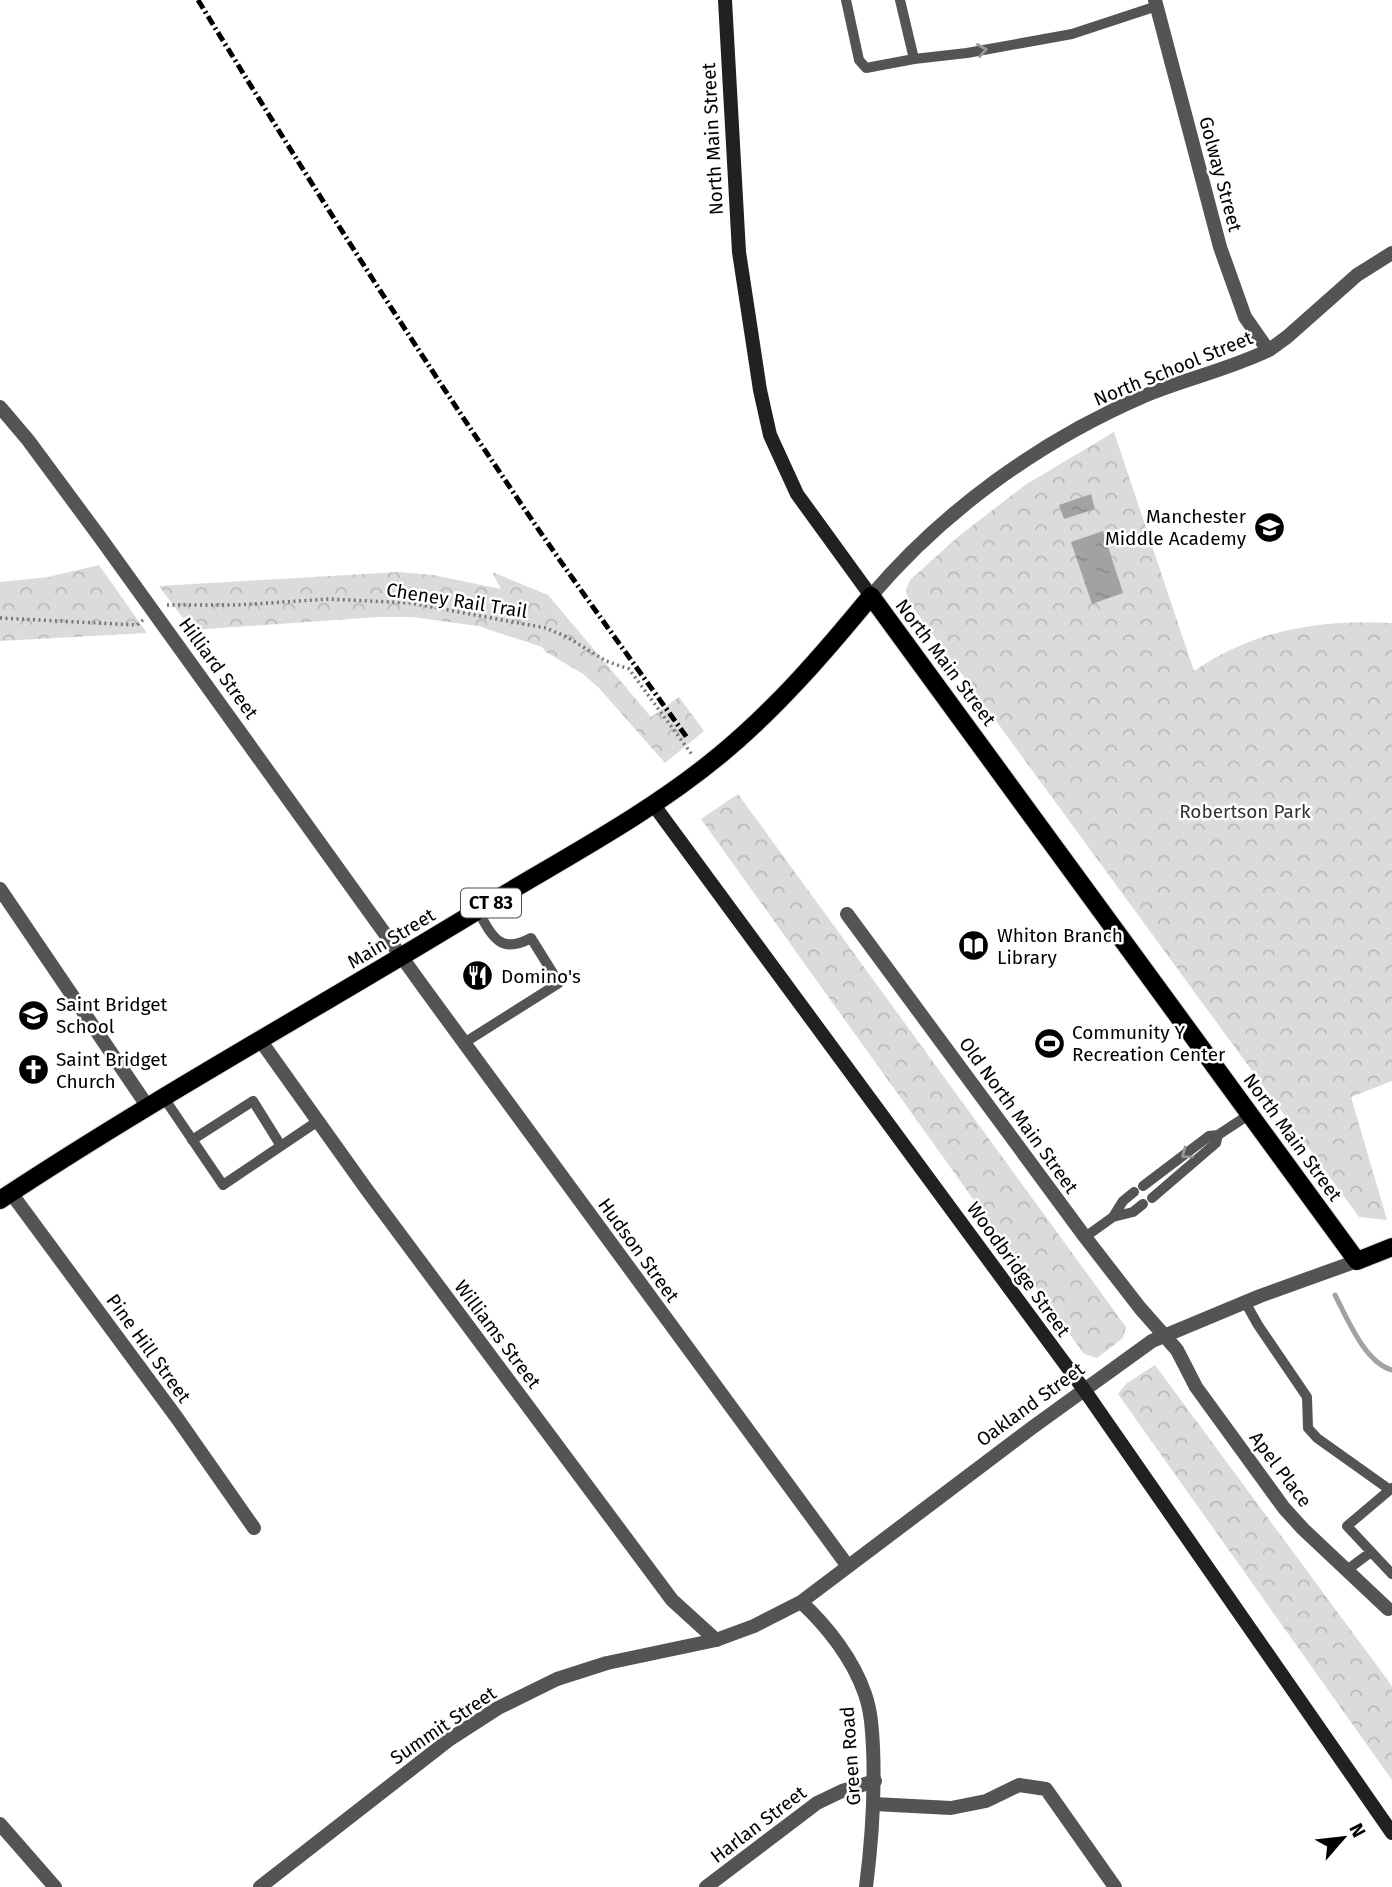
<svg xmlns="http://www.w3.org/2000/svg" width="1392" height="1887" viewBox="0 0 1392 1887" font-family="'Fira Sans',sans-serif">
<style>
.park{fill:url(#park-crowns)}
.water{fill:url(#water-ripples)}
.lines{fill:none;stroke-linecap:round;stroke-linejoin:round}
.stream{stroke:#a2a2a2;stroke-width:5}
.primary-casing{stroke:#dbdbdb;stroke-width:20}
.path{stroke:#767676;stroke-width:3.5;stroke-dasharray:2 3.5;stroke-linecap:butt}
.service{stroke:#545454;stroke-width:10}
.minor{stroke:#545454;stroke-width:14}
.tertiary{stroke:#545454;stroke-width:14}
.secondary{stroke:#212121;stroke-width:14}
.primary{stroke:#000;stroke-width:18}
.rail{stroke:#000;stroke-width:5;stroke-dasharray:10 3.5 2 3.5;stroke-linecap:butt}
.oneway{stroke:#989898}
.labels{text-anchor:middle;stroke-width:5;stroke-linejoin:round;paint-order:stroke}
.shield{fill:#fff;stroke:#4c4c4c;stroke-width:2}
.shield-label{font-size:18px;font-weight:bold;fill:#000}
.street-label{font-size:19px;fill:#000;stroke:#fff}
.poi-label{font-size:19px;fill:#000;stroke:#fff;text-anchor:start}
.park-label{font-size:19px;fill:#323232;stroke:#fff}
</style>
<defs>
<pattern id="park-crowns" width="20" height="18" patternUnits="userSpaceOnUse" patternTransform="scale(1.75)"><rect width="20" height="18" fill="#dbdbdb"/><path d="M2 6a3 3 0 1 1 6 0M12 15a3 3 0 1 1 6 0" fill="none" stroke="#bababa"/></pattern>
<pattern id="water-ripples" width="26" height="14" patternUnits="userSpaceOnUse" patternTransform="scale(1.75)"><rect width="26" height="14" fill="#a2a2a2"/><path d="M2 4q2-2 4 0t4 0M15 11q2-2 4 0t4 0" fill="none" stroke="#8a8a8a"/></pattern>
</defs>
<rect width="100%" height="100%" fill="#fff"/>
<!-- park -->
<path class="park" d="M1114 432 1194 671C1255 630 1319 619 1392 623V1081L1351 1097 1387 1220 1359 1217 909 602 906 590 910 580 959 536 1025 485Z
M99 565 147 633 0 641V582L48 577Z
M398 572 433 575 501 589 492 572 548 595 651 717 679 697 704 731 665 763 598 687 583 674 546 652 542 647 478 626 412 617H378L192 630 159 586Z
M738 794 1126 1327 1123 1338 1097 1358 1084 1354 701 819Z
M1155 1365 1392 1686V1780L1118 1394 1127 1383Z"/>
<!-- water -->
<path class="water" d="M1091 494 1095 509 1064 519 1059 505Z
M1103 531 1123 593 1092 604 1071 542Z"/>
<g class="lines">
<!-- stream -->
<path class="stream" d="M1335 1295C1347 1318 1365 1363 1392 1370"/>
<defs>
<path id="primary" d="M0 1200C159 1095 327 1003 490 903 568 856 650 813 720 755 776 709 825 652 871 596L1357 1261 1392 1247"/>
</defs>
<!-- primary casing -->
<use href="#primary" class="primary-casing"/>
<!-- path -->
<path class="path" d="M167 605H238L329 599 410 603 546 628 567 637 606 661 629 669 693 756
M0 618 137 625 143 620"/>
<!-- service -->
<path class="service" d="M846 0 859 60 866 68 914 59 900 0
M914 59 967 53 1072 34 1157 6
M464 1043 559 983 531 938C500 955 492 936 478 911
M164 1098 223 1185 318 1121
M192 1140 253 1101 281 1146
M1143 1186 1209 1136 1218 1135 1250 1114
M1152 1198 1216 1143 1218 1135
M1113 1217 1123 1201 1134 1192
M1085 1237 1113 1217 1133 1212 1143 1204
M1245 1302 1258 1325 1307 1397 1308 1428 1317 1438 1390 1490
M1392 1488 1347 1526 1392 1574
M1347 1570 1371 1552"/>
<!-- minor -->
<path class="minor" d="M1155 0 1220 247 1245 317 1268 350
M0 407 28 440 99 536 424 988 847 1565
M871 596C944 510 1040 441 1144 396 1185 379 1230 369 1269 350L1287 337 1357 275 1392 253
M0 889 148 1107
M847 914 1085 1237 1140 1308 1177 1350 1196 1387 1284 1508 1303 1529 1388 1609
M260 1040 367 1190 672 1600 716 1640
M11 1193 177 1418 254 1528
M874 1804 951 1808 986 1801 1019 1785 1046 1789 1115 1887
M0 1824 55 1887
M706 1887 817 1803 842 1791 875 1781"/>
<!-- tertiary -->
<path class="tertiary" d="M801 1602C827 1626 853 1659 865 1694 871 1711 872 1729 873 1747 875 1794 872 1840 866 1887
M260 1887 450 1739 498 1708 557 1679 607 1663 716 1640 754 1626 801 1602 1033 1427 1152 1341 1260 1296 1357 1261"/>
<!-- secondary -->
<path class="secondary" d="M725 0 739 252 760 390 770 435 797 494 871 596
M653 804 1085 1391 1392 1833"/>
<!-- primary -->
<use href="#primary" class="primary"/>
<!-- rail -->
<path class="rail" d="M198 0C298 163 400 325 507 483 565 570 627 654 688 739"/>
</g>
<!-- one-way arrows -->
<defs><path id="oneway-chevron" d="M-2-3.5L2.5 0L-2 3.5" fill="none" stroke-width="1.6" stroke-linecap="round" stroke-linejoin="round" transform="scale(1.75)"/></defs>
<g class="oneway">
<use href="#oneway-chevron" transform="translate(982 50) rotate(-10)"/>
<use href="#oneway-chevron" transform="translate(1186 1154) rotate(143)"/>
</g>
<!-- icons -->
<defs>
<symbol id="school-disc" viewBox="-11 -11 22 22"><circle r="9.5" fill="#000" stroke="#fff"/><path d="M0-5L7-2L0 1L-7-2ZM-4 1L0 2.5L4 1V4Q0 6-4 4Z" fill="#fff"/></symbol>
<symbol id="library-disc" viewBox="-11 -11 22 22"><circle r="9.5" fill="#000" stroke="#fff"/><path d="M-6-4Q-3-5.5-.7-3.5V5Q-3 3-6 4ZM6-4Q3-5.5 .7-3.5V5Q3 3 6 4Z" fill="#fff"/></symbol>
<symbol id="restaurant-disc" viewBox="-11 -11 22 22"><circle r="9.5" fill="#000" stroke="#fff"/><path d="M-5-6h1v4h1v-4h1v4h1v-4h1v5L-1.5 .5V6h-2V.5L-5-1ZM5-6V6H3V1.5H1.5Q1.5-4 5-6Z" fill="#fff"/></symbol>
<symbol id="stadium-disc" viewBox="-11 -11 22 22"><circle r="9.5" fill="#000" stroke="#fff"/><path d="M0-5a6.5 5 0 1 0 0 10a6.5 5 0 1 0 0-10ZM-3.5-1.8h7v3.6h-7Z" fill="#fff"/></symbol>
<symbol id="church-disc" viewBox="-11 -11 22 22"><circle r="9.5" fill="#000" stroke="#fff"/><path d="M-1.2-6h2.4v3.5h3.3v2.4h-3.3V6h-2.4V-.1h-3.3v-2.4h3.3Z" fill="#fff"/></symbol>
</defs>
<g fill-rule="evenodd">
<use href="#school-disc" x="1252" y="510" width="35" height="35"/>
<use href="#library-disc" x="956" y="928" width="35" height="35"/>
<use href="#restaurant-disc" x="460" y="958" width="35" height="35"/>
<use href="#school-disc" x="16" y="998" width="35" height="35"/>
<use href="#stadium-disc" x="1032" y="1026" width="35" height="35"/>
<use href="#church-disc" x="16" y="1052" width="35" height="35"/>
</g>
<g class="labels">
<!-- shield labels -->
<rect class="shield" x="461" y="888.5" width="60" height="29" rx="5"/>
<g class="shield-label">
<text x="491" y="909">CT 83</text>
</g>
<!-- street labels -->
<g class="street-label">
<text transform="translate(712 139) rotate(-93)" y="7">North Main Street</text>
<text transform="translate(1221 174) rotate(75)" y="7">Golway Street</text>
<text transform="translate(1173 368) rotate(-22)" y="7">North School Street</text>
<text transform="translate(457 600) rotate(9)" y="7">Cheney Rail Trail</text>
<text transform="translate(946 662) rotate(53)" y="7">North Main Street</text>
<text transform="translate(219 668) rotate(54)" y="7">Hilliard Street</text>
<text transform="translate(391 938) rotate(-31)" y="7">Main Street</text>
<text transform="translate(1019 1115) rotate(54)" y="7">Old North Main Street</text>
<text transform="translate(1293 1137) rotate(54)" y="7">North Main Street</text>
<text transform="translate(639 1250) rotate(54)" y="7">Hudson Street</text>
<text transform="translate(1019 1269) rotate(54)" y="7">Woodbridge Street</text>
<text transform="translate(498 1334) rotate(53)" y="7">Williams Street</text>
<text transform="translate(149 1348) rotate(54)" y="7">Pine Hill Street</text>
<text transform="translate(1030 1404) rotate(-36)" y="7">Oakland Street</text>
<text transform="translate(1281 1469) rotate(53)" y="7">Apel Place</text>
<text transform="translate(443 1725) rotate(-34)" y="7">Summit Street</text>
<text transform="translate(850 1756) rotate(-94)" y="7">Green Road</text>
<text transform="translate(758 1824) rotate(-37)" y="7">Harlan Street</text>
</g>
<!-- poi labels -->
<g class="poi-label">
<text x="1246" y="523" text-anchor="end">Manchester<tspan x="1246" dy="22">Middle Academy</tspan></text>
<text x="997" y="942">Whiton Branch<tspan x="997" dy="22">Library</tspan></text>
<text x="501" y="983">Domino's</text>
<text x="56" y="1011">Saint Bridget<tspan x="56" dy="22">School</tspan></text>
<text x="1072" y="1039">Community Y<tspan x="1072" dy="22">Recreation Center</tspan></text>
<text x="56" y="1066">Saint Bridget<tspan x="56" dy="22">Church</tspan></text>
</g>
<!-- park labels -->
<g class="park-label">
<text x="1245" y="818">Robertson Park</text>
</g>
</g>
<!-- north arrow -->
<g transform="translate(1343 1838) rotate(62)" stroke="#ffffff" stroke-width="5" paint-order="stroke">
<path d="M0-5L12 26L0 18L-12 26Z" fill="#000000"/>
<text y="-10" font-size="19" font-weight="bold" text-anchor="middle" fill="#000000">N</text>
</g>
</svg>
